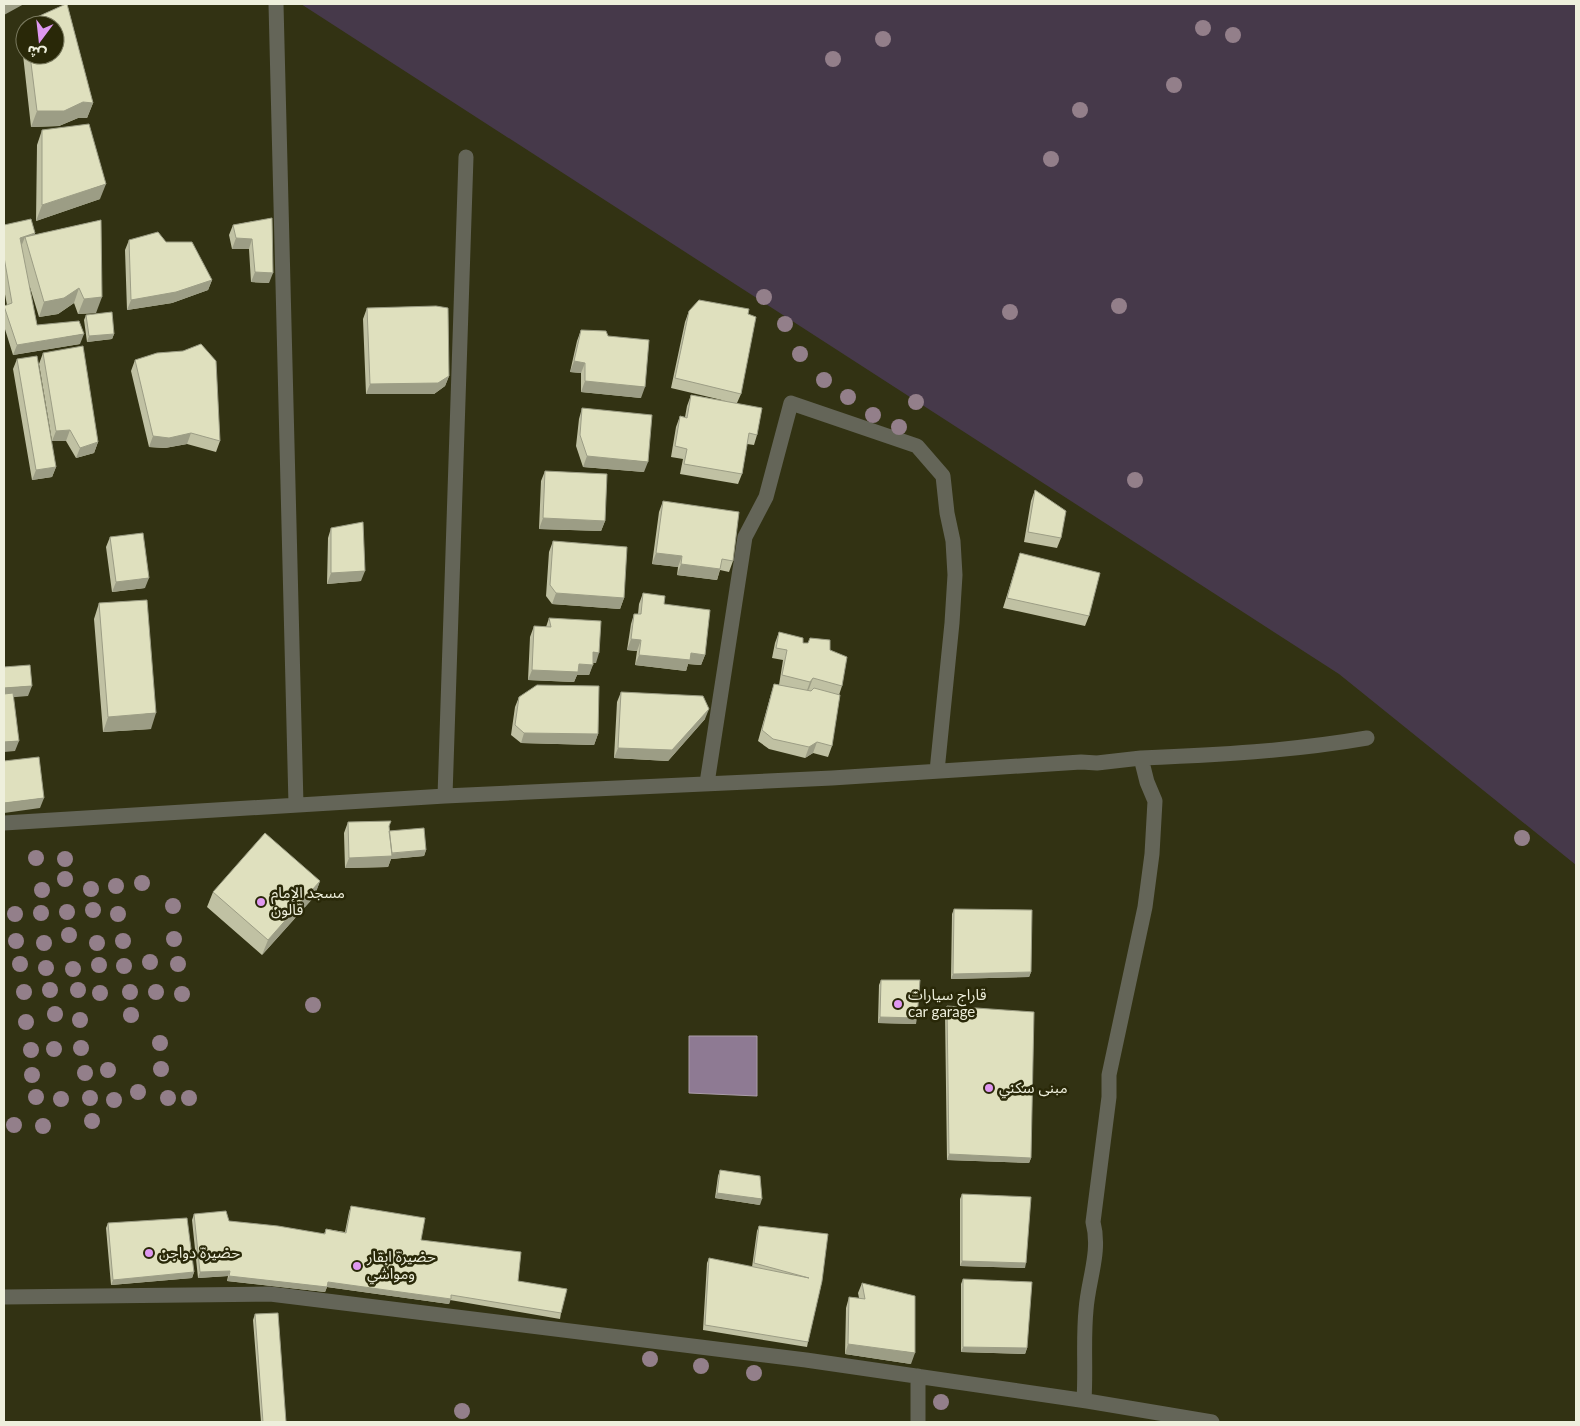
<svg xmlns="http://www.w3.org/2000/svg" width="1580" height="1426" viewBox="0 0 1580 1426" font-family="Lato,'Noto Sans Arabic',sans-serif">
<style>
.green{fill:#46394a}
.water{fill:#8e7a93;stroke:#ab9da9}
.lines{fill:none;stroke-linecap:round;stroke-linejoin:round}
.minor{stroke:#646558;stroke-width:15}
.tree{fill:#937f8a}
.wall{fill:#c0c1a3;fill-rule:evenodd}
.shaded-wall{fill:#9c9d85}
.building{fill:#dfe0be;stroke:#9c9d85}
.poi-dot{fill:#df98f1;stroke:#292808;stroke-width:2}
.labels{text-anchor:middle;stroke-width:5;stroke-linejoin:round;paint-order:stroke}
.poi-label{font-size:15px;fill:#eeefdc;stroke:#292808;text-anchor:start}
</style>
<rect width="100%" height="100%" fill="#323213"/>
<!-- green -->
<path class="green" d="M301 4H1576V865L1339 674Z"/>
<!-- water -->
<path class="water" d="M689 1036H757V1096L689 1093Z"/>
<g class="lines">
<!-- minor -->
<path class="minor" d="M276 4 296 805
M1141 758C1217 755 1292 751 1367 738
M707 783 745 537 766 497 791 403 917 446 943 476 947 513 953 541 955 575 952 623 937 771
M445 796 466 157
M4 823 445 796 832 778 1081 762 1097 763 1141 758 1147 782 1155 801 1152 854 1145 907 1109 1075V1097L1093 1222C1101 1252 1088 1280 1086 1310 1083 1340 1086 1370 1084 1400
M4 1297 270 1294 806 1360 1087 1401 1212 1422
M918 1376V1422"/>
</g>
<!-- trees -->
<g class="tree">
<circle cx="1203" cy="28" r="8"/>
<circle cx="1233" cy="35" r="8"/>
<circle cx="883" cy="39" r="8"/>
<circle cx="833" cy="59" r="8"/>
<circle cx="1174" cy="85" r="8"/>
<circle cx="1080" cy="110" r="8"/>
<circle cx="1051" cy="159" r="8"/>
<circle cx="764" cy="297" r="8"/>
<circle cx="1119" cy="306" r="8"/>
<circle cx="1010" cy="312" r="8"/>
<circle cx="785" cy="324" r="8"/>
<circle cx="800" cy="354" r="8"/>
<circle cx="824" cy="380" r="8"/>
<circle cx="848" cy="397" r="8"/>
<circle cx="916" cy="402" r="8"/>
<circle cx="873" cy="415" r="8"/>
<circle cx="899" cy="427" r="8"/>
<circle cx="1135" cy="480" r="8"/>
<circle cx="1522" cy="838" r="8"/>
<circle cx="36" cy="858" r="8"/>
<circle cx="65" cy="859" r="8"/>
<circle cx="65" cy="879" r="8"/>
<circle cx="142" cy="883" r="8"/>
<circle cx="116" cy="886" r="8"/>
<circle cx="91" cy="889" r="8"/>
<circle cx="42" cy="890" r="8"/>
<circle cx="173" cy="906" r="8"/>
<circle cx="93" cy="910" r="8"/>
<circle cx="67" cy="912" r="8"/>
<circle cx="41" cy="913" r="8"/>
<circle cx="15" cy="914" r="8"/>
<circle cx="118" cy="914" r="8"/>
<circle cx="69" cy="935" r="8"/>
<circle cx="174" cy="939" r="8"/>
<circle cx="16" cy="941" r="8"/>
<circle cx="123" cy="941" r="8"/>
<circle cx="44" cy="943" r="8"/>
<circle cx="97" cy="943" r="8"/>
<circle cx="150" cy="962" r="8"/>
<circle cx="20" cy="964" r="8"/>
<circle cx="178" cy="964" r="8"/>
<circle cx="99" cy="965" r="8"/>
<circle cx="124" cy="966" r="8"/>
<circle cx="46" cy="968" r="8"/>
<circle cx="73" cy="969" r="8"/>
<circle cx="50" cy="990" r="8"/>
<circle cx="78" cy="990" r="8"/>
<circle cx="24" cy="992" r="8"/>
<circle cx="130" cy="992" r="8"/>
<circle cx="156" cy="992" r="8"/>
<circle cx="100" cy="993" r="8"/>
<circle cx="182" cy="994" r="8"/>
<circle cx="313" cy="1005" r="8"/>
<circle cx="55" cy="1014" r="8"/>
<circle cx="131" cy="1015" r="8"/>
<circle cx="80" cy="1020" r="8"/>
<circle cx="26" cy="1022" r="8"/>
<circle cx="160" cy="1043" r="8"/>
<circle cx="81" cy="1048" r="8"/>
<circle cx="54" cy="1049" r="8"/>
<circle cx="31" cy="1050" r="8"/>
<circle cx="161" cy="1069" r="8"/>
<circle cx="108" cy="1070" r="8"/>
<circle cx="85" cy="1073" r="8"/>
<circle cx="32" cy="1075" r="8"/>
<circle cx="138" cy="1092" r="8"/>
<circle cx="36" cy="1097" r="8"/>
<circle cx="90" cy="1098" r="8"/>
<circle cx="168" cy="1098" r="8"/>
<circle cx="189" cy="1098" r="8"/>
<circle cx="61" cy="1099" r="8"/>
<circle cx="114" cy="1100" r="8"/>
<circle cx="92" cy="1121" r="8"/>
<circle cx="14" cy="1125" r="8"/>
<circle cx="43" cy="1126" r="8"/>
<circle cx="650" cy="1359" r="8"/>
<circle cx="701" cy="1366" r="8"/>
<circle cx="754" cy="1373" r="8"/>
<circle cx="941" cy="1402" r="8"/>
<circle cx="462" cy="1411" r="8"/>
</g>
<!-- wall -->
<path class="wall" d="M66 4H67L93 103 87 118H78L59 126 31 127 21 37 26 22ZM25 25H55V55H25Z
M42 130 100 199 36 221 37 145Z
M272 218 269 283 251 282 249 249H232L229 235 233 225Z
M101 220 96 313 78 314 74 303 58 314 39 317 29 284 37 325 80 344 13 355 4 326V306L7 305 4 289V225L35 233 34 235Z
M129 240 166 242 212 280 208 290 172 303 127 310 125 250Z
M367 308 449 376 445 386 434 394H366L363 319Z
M689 311 748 314 741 394 737 403 757 435 754 445 747 444 742 474 738 484 680 474 683 459 671 457 676 427 680 416 685 417 687 406 691 395 726 401 671 388 685 322Z
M86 315 114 334 112 339 87 342 84 320Z
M581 330 608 336 641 398 581 392V373L570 372 577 341Z
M43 353 98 442 94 453 76 458 66 441H52L39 364Z
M17 359 56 467 52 477 32 480 13 369Z
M135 360 220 441 216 452 187 444 165 448 149 447 131 371Z
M582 408 644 472 583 467 576 446 579 419Z
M545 471 605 521 601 531 539 529 541 481Z
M1035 490 1061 538 1057 548 1024 542 1031 501Z
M663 501 733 561 729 572 720 570 717 580 677 575 678 567 652 564 659 512Z
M331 528 361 581 327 584 328 538Z
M110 537 145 588 112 592 106 547Z
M553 541 624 598 620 609 552 604 546 596 549 552Z
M1020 553 1089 616 1085 626 1003 608Z
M643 593 664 604 705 655 701 665 688 664 686 671 635 665 637 651 627 650 631 624 634 614H638L639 604Z
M99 603 151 729 103 732 94 619Z
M549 618 596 663H593L589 675H577L574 682 528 680 530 637 534 626 546 627Z
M779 632 803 643 830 650 842 686 839 695 832 746 828 757 813 753 805 758 769 749 758 741 771 694 774 684 779 685 783 660 772 658 775 643Z
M621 692 705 719 668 761 614 758 617 702Z
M519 697 598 734 594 745 521 743 511 735 515 707Z
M348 822 389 826V831L426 850 424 856 391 859 388 867 345 868 344 833Z
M320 881 314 897 262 955 207 907 213 892Z
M954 909 1031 972 1029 977 951 979 952 914Z
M881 980 916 1024 878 1023 879 985Z
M947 1006 1031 1158 1029 1163 947 1160 945 1012Z
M720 1170 760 1205 715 1198 718 1176Z
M962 1194 1025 1268 960 1266V1199Z
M351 1206 421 1240 518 1281 561 1313 560 1319 450 1300 449 1304 327 1287 325 1292 227 1281 228 1276 198 1278 192 1220 194 1214 229 1221 324 1234 326 1229 345 1232 349 1212Z
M108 1223 194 1272 192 1278 111 1285 106 1228Z
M759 1226 822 1281 808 1342 807 1347 703 1330 707 1263 709 1258 752 1267 757 1231Z
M963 1279 1027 1348 1025 1354 961 1352V1284Z
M862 1283 911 1364 845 1354 846 1308 849 1297 859 1298 858 1293Z
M255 1314 286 1422H261L253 1320Z"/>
<!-- shaded-wall -->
<path class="shaded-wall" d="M4 4H24L4 15Z
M83 102 93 103 87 118H78L59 126 31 127 37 111Z
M106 184 100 199 36 221 42 205Z
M35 233 31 244 25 237 21 247 20 238Z
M236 238 252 239 249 249H232Z
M255 272 273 273 269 283 251 282Z
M212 280 208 290 172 303 127 310 131 300Z
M79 288 74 303 58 314 39 317 44 302Z
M102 297 96 313 78 314 84 299Z
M84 334 80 344 13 355 17 345Z
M114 334 112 339 87 342 89 336Z
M574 361 585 363 581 373 570 372Z
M449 376 445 386 434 394H366L370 384Z
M585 381 645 387 641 398 581 392Z
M70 430 66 441H52L56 431Z
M191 433 187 444 165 448 149 447 153 436Z
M98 442 94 453 76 458 80 448Z
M587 456 648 462 644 472 583 467Z
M56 467 52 477 32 480 36 470Z
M543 518 605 521 601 531 539 529Z
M656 553 682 556 678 567 652 564Z
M681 564 720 569 717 580 677 575Z
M365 571 361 581 327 584 331 573Z
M149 578 145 588 112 592 116 582Z
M556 593 624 598 620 609 552 604Z
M631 639 641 640 637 651 627 650Z
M593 652 599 653 596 663H589Z
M691 653 705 655 701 665 688 664 686 671 635 665 639 655Z
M579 664 593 665 589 675H577L574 682 528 680 532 670Z
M813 678 809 689 806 693 810 682Z
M32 686 28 696 4 698V688Z
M709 709 705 719 668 761 614 758 618 748Z
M156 713 151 729 103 732 108 717Z
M524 733 598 734 594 745 521 743Z
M19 741 15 751 4 752V742Z
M817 742 813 753 805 758 809 747Z
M44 798 40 808 4 813V803Z
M426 850 424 856 391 859 388 867 345 868 349 858Z
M320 881 314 897 262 955 268 940Z
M1031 972 1029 977 951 979 953 974Z
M880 1017 917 1018 916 1024 878 1023Z
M949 1154 1031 1158 1029 1163 947 1160Z
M717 1193 762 1199 760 1205 715 1198Z
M962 1261 1026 1263 1025 1268 960 1266Z
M230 1271 228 1276 198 1278 200 1272Z
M194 1272 192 1278 111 1285 113 1280Z
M229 1276 328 1282 451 1299 449 1304 327 1287 325 1292 227 1281Z
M848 1344 915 1353 911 1364 845 1354Z
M963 1347 1027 1348 1025 1354 961 1352Z"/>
<!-- building -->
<path class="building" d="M66 4H67L93 103 83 102 64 111H37L30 55H55V25H27L26 22Z
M89 124 106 184 42 205V130Z
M272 218 273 273 255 272 252 239 236 238 233 225Z
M31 219 35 233 20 238 37 325 79 321 84 334 17 345 4 306 12 303 4 257V225Z
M101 220 102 297 84 299 79 288 64 298 44 302 25 237Z
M158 232 166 242H192L212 280 176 292 131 300 129 240Z
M699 300 749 309 748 314 756 317 741 394 675 378 689 311Z
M436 306 448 308 449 376 438 383 370 384 367 308Z
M112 312 114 334 89 336 86 315Z
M581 330 606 331 608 336 649 340 645 387 585 381V363L574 361Z
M201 344 216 361 220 441 191 433 169 438 153 436 135 360 157 353 183 351Z
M83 346 98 442 80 448 70 430 56 431 43 353Z
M37 356 56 467 36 470 17 359Z
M691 395 762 408 757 435 749 433 742 474 684 464 687 449 675 446 680 416 687 418Z
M582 408 652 415 648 462 587 456 580 435Z
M545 471 607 474 605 521 543 518Z
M1035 490 1066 511 1061 538 1028 532Z
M663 501 739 512 733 561 722 559 720 569 681 564 682 556 656 553Z
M363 522 365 571 331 573V528Z
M143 533 149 578 116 582 110 537Z
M553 541 627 547 624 598 556 593 550 585Z
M1020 553 1100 573 1089 616 1007 598Z
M643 593 665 596 664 604 710 610 705 655 691 653 690 660 639 655 641 640 631 639 634 614H641Z
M147 600 156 713 108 717 99 603Z
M549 618 601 621 599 653 593 652V665L579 664 578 672 532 670 534 626 551 627Z
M779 632 803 638V643H808L810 638 830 640V650L847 657 842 686 813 678 810 682 782 675 787 650 776 648Z
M30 665 32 686 4 688V667Z
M774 684 811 691 814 688 840 695 832 746 817 742 809 747 773 739 762 730Z
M537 685 599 686 598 734 524 733 515 725 519 697Z
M621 692 703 696 709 709 672 750 618 748Z
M13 693 19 741 4 742V694Z
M39 757 44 798 4 803V761Z
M391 821 389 826 392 856 349 858 348 822Z
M424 828 426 850 392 853 389 831Z
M265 833 320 881 268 940 213 892Z
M954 909 1032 910 1031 972 953 974Z
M881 980H920L917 1018 880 1017Z
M947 1006 1034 1012 1031 1158 949 1154Z
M720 1170 760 1176 762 1199 717 1193Z
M962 1194 1031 1197 1026 1263 962 1261Z
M351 1206 425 1218 421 1240 521 1252 518 1281 567 1289 561 1313 451 1295V1299L328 1282 327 1287 229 1276 230 1271 200 1272 194 1214 226 1211 229 1221 278 1226 325 1234 326 1229 346 1233Z
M187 1218 194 1272 113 1280 108 1223Z
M759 1226 828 1234 822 1281 808 1342 705 1325 709 1258 809 1278 754 1263Z
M963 1279 1032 1282 1027 1348 963 1347Z
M862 1283 915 1296V1353L848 1344 849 1297 865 1299Z
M278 1313 286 1422H263L255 1314Z"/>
<!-- markers -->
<g class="poi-dot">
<circle cx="261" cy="902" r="5"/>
<circle cx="898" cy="1004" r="5"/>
<circle cx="989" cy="1088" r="5"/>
<circle cx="149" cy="1253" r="5"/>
<circle cx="357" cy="1266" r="5"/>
</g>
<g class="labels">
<!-- poi labels -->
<g class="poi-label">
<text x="271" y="898">مسجد الإمام<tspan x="271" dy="17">قالون</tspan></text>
<text x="908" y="1000">قاراج سيارات<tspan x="908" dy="17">car garage</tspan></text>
<text x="999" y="1093">مبنى سكني</text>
<text x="159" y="1258">حضيرة دواجن</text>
<text x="367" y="1262">حضيرة ابقار<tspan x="367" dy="17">ومواشي</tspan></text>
</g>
</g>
<!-- border -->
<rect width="1580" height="1426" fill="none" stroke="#eeefdc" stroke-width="10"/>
<!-- north arrow -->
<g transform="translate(40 40) rotate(195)"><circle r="24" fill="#292808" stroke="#78785d"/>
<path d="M0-4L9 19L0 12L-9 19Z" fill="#df98f1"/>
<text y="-8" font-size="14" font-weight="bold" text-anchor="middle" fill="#eeefdc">ش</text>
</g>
</svg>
